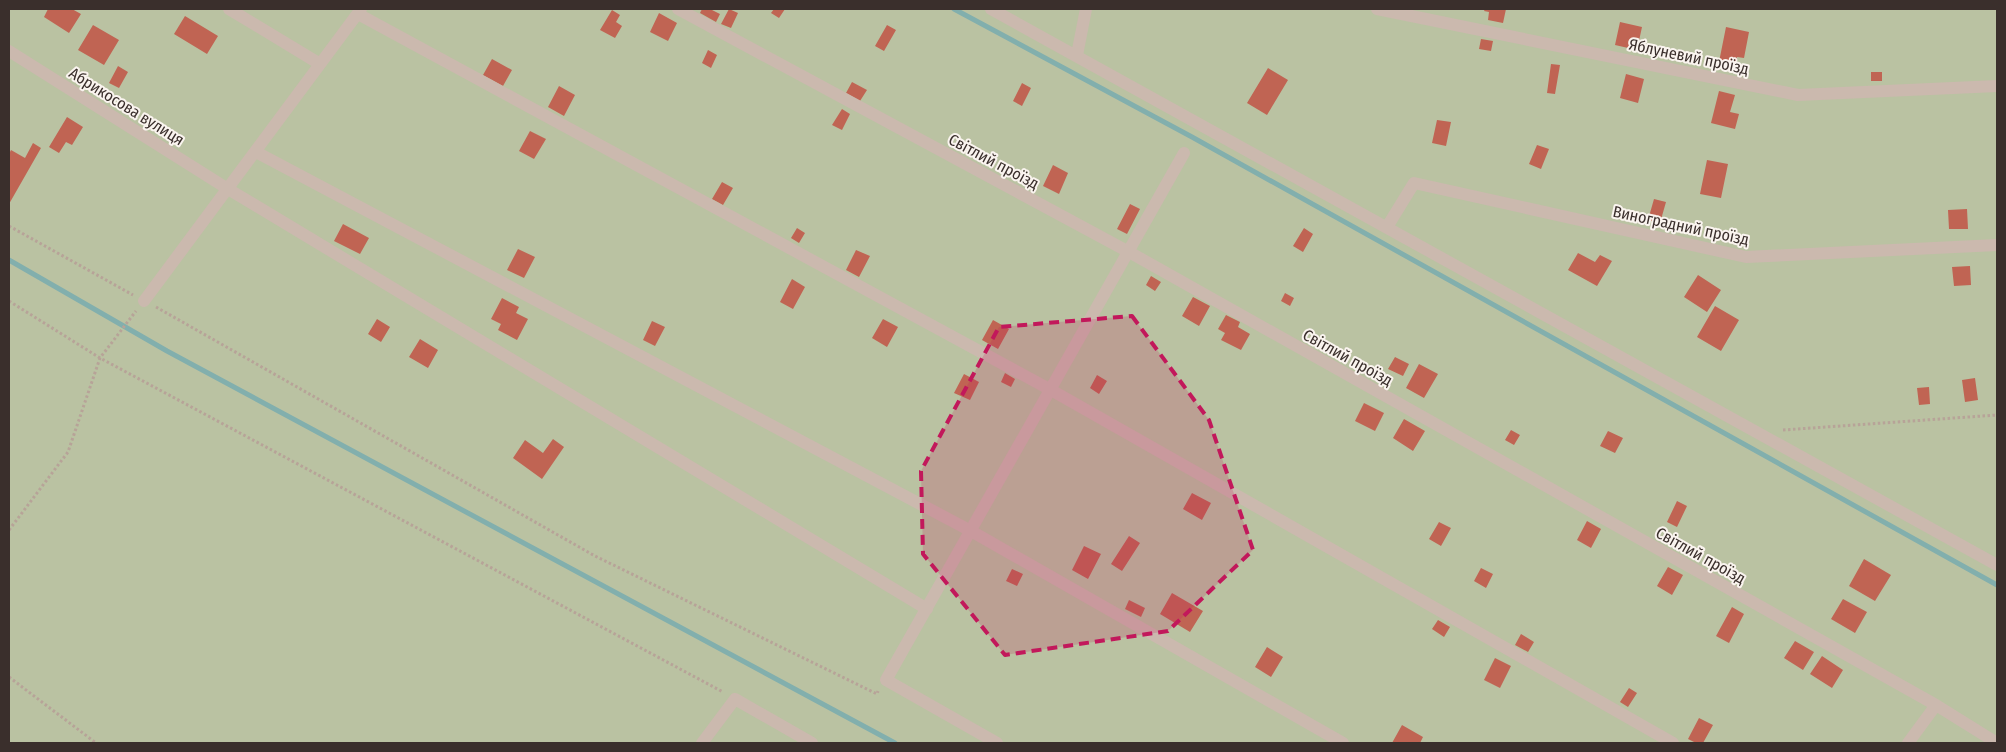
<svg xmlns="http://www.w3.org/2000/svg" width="2006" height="752" viewBox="0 0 2006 752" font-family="'Fira Sans Condensed',sans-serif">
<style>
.green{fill:#bac2a2}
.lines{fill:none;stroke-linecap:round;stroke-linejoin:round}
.stream{stroke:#82afad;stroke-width:5}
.building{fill:#c06453}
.path{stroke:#b7a398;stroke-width:3;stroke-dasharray:2.5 2.5;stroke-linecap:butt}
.minor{stroke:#cbb9ae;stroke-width:12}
.marked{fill:#c2185b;fill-opacity:0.2;stroke:#c2185b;stroke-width:4;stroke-dasharray:10 6;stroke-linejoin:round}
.labels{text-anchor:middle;stroke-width:4;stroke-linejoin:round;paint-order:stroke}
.street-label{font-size:16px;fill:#3a2f2c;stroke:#faf4ef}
</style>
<rect width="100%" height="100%" fill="#f3e9e2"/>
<!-- green -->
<path class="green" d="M9 9H1997V743H9Z"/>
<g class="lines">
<!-- stream -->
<path class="stream" d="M954 9 1192 137 1997 585
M9 260 167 351 895 743"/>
</g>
<!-- building -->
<path class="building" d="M48 9H72L81 14 69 33 44 17Z
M702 9H710L720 14 716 22 700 13Z
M729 9 738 13 731 28 721 24Z
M774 9H785L779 18 771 13Z
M1485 9H1506L1503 23 1488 20 1489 12 1484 11Z
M612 10 620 15 616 22 622 26 615 38 600 30Z
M659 13 677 23 668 41 650 32Z
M185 16 218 36 207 54 174 34Z
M1620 22 1642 27 1637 50 1615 45Z
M93 25 119 40 104 65 78 50Z
M887 25 896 30 884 51 875 46Z
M1726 27 1749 32 1744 58 1737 57 1736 65 1719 62Z
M1481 39 1493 41 1491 51 1479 49Z
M708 50 717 55 711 68 702 63Z
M492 59 512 70 503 86 483 75Z
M1551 64 1560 65 1555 94 1547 93Z
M118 66 128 72 119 88 109 83Z
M1268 68 1288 80 1267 115 1247 103Z
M1871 72H1882V81H1871Z
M1626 74 1644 79 1638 103 1620 98Z
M852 82 867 90 860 101 846 93Z
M1022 83 1031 88 1022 106 1013 101Z
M559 86 575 95 564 116 548 107Z
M1719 91 1735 95 1730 112 1739 114 1735 129 1711 123Z
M842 109 850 114 842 130 832 125Z
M67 117 83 127 72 145 66 142 59 153 49 147Z
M1437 120 1451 122 1446 146 1432 143Z
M530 131 546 139 534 159 519 151Z
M33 143 41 148 9 204V154L11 150 25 158Z
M1537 145 1549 149 1541 169 1529 164Z
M1707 160 1728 164 1721 198 1700 194Z
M1053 165 1068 173 1059 194 1043 186Z
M722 182 733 188 723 205 712 199Z
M1654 199 1666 202 1660 223 1648 220Z
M1130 204 1140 209 1127 234 1117 229Z
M1967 209 1968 229H1949L1948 210Z
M343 224 369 238 360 254 334 241Z
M797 228 805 233 799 243 791 238Z
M1304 228 1313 234 1303 252 1293 246Z
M518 249 535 257 524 278 507 270Z
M856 250 870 256 859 277 846 270Z
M1578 253 1595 262 1600 255 1612 261 1597 286 1568 270Z
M1970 266 1971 285 1954 286 1952 267Z
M1698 275 1721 290 1707 312 1684 297Z
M1151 276 1161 282 1155 291 1146 285Z
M792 279 805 287 793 309 780 302Z
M1285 293 1294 298 1290 306 1281 301Z
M1193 297 1210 306 1199 326 1182 316Z
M502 298 519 307 516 313 528 319 517 340 498 330 501 324 491 319Z
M1715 306 1739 320 1721 351 1697 337Z
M1226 315 1240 322 1238 327 1250 334 1241 350 1221 340 1225 333 1218 329Z
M377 319 390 327 381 342 368 334Z
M883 319 898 327 887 347 872 338Z
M993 320 1009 329 998 349 982 340Z
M652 321 665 327 655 346 643 340Z
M420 339 438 350 428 368 409 357Z
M1395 357 1409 364 1403 376 1388 369Z
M1419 364 1438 374 1424 398 1406 388Z
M1005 373 1015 379 1011 387 1001 382Z
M964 374 979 382 970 400 954 393Z
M1097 375 1107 381 1099 394 1090 388Z
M1975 378 1978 400 1965 402 1962 380Z
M1929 387 1930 404 1919 405 1917 388Z
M1364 403 1384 413 1375 431 1355 421Z
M1404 419 1425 431 1413 451 1393 438Z
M1511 430 1520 435 1514 445 1505 440Z
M1608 431 1623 438 1615 453 1600 446Z
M553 439 564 447 542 479 513 458 525 440 543 453Z
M1192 493 1211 503 1202 520 1183 509Z
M1677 501 1687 506 1677 527 1667 522Z
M1587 521 1601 529 1591 548 1577 540Z
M1439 522 1451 528 1441 546 1429 539Z
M1129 536 1140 543 1122 571 1111 564Z
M1084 546 1101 554 1088 579 1072 570Z
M1864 559 1891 575 1875 601 1849 586Z
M1668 567 1683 575 1672 595 1657 586Z
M1481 568 1493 574 1486 588 1474 581Z
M1012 569 1023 574 1017 586 1006 581Z
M1172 593 1203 611 1190 632 1160 614Z
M1843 599 1867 612 1855 633 1831 619Z
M1129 600 1145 608 1141 617 1125 609Z
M1732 607 1744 614 1729 643 1716 636Z
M1438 620 1450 627 1444 637 1432 629Z
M1521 634 1534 642 1528 652 1515 645Z
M1795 641 1814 652 1803 670 1784 658Z
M1267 647 1283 657 1271 677 1255 667Z
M1822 656 1843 670 1832 688 1810 674Z
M1495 658 1511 666 1500 688 1484 680Z
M1629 688 1637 693 1628 707 1620 702Z
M1699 718 1713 725 1703 743H1696L1688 739Z
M1402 725 1423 737 1420 743H1392Z"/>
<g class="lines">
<!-- path -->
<path class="path" d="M9 226 133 295
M9 301 100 358 723 692
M156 307 595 556 877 694 878 691
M1783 430 1997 415
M9 530 68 452 100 358 136 311
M9 677 96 743"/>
<!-- minor -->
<path class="minor" d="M229 9 320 64
M678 9 1129 252 1936 705 1997 743
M991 9 1997 565
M1377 9 1798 95 1997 86
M358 14 1051 390 1673 743
M9 51 228 189 927 609
M1077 55 1086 9
M256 152 971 531 1343 743
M1387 227 1414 183 1746 257 1997 245
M144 301 361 9
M702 743 735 699 812 743
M997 743 886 680 1184 153
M1908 743 1936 705"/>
</g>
<!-- marked area -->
<path class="marked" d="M1132 316 1209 420 1253 550 1168 631 1005 655 923 554 921 471 999 327Z"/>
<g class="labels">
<!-- street labels -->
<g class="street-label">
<text transform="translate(1689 56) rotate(12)" y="6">Яблуневий проїзд</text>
<text transform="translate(127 106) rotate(32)" y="6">Абрикосова вулиця</text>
<text transform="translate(994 161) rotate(28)" y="6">Світлий проїзд</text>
<text transform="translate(1681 225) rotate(12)" y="6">Виноградний проїзд</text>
<text transform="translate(1348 357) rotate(29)" y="6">Світлий проїзд</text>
<text transform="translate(1701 555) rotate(29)" y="6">Світлий проїзд</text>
</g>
</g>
<!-- border -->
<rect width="2006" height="752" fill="none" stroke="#3a2f2c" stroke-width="20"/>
</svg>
